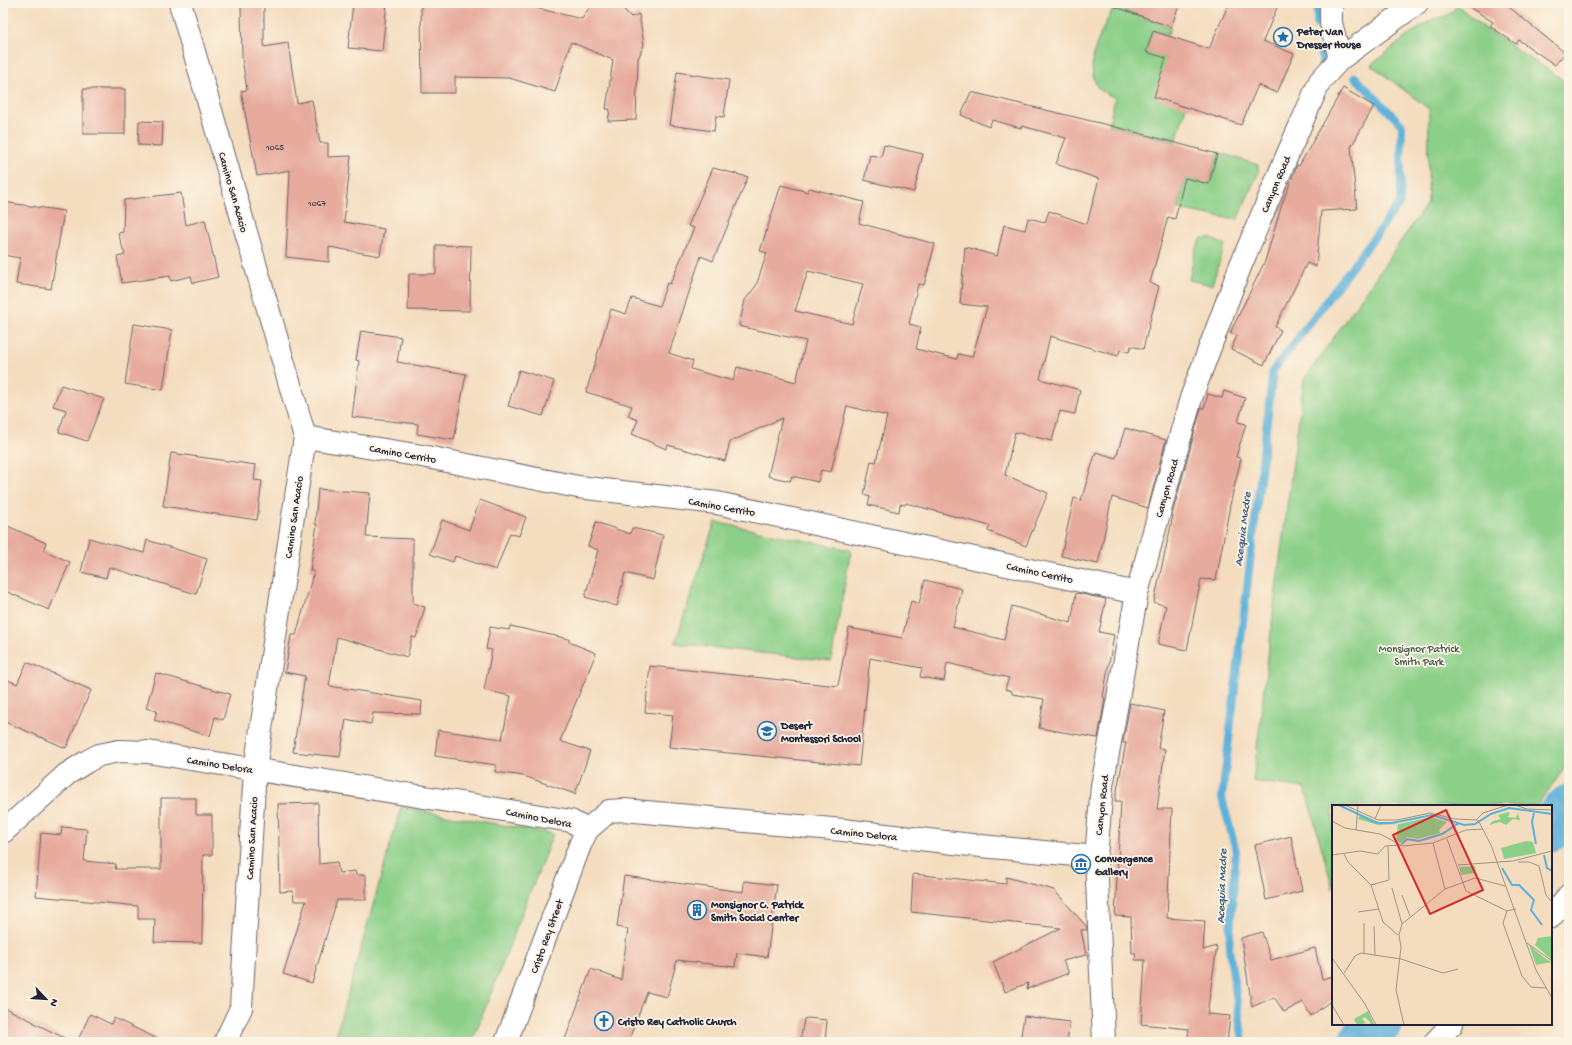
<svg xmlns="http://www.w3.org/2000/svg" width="1572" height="1045" viewBox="0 0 1572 1045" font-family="'Gochi Hand',sans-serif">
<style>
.green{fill:#8bcf88;stroke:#567862}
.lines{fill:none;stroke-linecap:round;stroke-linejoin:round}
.stream{stroke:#5db1d9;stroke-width:8}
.river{stroke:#5db1d9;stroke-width:47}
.building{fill:#e7ab9d;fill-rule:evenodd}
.minor-casing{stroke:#6c6369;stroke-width:24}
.minor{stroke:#fff;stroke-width:22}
.labels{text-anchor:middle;stroke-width:3.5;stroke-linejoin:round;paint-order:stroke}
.number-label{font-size:9px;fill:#534454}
.poi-label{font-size:11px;font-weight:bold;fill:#22223b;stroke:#fcf5e5;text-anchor:start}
.street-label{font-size:11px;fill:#22223b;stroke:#fcf5e5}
.park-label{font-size:11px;fill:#425652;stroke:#fcf5e5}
.water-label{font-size:12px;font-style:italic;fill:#3a5b7a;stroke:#fcf5e5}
.inset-river{fill:none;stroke:#5db1d9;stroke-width:2}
.inset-road{fill:none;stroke:#a0928a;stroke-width:1}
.view{fill:#d62828;fill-opacity:0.15;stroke:#d62828;stroke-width:2}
.inset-edge{fill:none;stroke:#22223b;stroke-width:2}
</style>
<rect width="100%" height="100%" fill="#fcf5e5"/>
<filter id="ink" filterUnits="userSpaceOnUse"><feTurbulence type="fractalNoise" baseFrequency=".025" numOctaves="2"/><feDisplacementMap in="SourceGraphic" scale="8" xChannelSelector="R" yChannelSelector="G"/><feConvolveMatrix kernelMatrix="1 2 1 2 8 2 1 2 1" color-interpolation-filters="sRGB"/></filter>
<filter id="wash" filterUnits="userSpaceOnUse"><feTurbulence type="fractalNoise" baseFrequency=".012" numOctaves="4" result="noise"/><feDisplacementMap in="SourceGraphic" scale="16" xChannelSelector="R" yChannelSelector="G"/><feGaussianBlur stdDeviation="0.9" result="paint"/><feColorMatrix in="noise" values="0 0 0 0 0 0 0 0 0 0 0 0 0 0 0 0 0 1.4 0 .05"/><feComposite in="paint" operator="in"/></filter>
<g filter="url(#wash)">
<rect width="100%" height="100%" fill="#f4ddbf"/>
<!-- green -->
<path class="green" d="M1457 5 1486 29 1569 84V762L1537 806H1333V889L1305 788 1253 781 1278 573 1304 380 1428 202 1429 109 1371 65 1410 34 1433 19 1443 17 1451 13Z
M1114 7 1171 27 1168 35 1153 31 1146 51 1166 58 1186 107 1176 142 1109 125 1115 98C1110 95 1102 92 1099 89 1081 65 1103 29 1114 7Z
M1218 152 1258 165V173L1237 220 1178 209 1185 178 1209 184Z
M1202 238H1210L1225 245 1212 285 1189 280 1196 248Z
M715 522 851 550 831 661 675 643Z
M401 807 553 834 472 1042H334Z"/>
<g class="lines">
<!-- stream -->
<path class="stream" d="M1317 25 1318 3
M1321 55 1323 65
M1243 1042 1229 948 1236 851 1222 798 1273 371 1400 203 1402 125 1355 77"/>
<!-- river -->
<path class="river" d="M1551 828 1569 808
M1362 1042 1378 1024"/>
</g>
<g id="blocks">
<!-- building -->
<path class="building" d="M241 3H264V47L288 43 297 103 312 100 320 143H328V157L351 156 344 222 384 229 380 256 329 247V262L286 257 290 170 257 176 241 91 247 90 242 58Z
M353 3H387L382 51 348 48Z
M421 3H515L582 19 589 8 596 5 618 3 631 17 639 14 644 45 638 59 636 120 608 121 610 109H606L613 60 571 42 555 92 509 78 455 77V93H422Z
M1113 3H1180L1171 27 1113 6Z
M1229 3H1279L1263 41 1294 54 1277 93 1258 85 1241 125 1154 97 1166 58 1146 52 1153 31 1209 49Z
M1463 3H1504L1565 53 1555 65 1519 40 1516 44 1490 26 1493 22Z
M677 72 729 80 724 117 716 116 714 131 669 125Z
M1343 88 1374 106 1351 147 1357 209 1321 211 1316 267 1307 263 1275 327 1281 330 1264 365 1231 349 1237 336 1230 333 1265 261 1282 204 1297 165 1299 166Z
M83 89H125V134H83Z
M971 92 1116 127 1217 154 1209 184 1185 178 1175 219 1168 217 1150 283 1159 286 1143 349 1131 346 1129 352 1120 350 1118 356 1050 336 1040 379 1080 390 1075 414 1060 411 1052 441 1015 432 1005 475 1048 493 1026 546 988 531 990 526 906 503 905 505 900 504 899 512 868 505 870 497 864 495 871 461 876 462 887 416 847 406 831 472 821 470 818 482 792 476 790 481 768 476 782 418 730 442 725 461 668 445 666 449 632 434 638 420 628 416 632 406 586 392 611 309 626 314 632 298 659 306 667 283 670 284 694 228 688 226 713 168 748 177 713 261 701 256 669 353 693 361 691 369 733 381 737 367 796 382 806 341 739 326 745 300 756 286 767 253 760 251 781 185 808 192 809 188 864 202 859 223 935 244 924 285 918 284 909 324 921 327 916 349 957 359 958 354 972 357 987 307 960 304 965 247 997 256 1004 225 1025 230 1028 218 1045 222 1049 211 1087 224 1099 179 1056 164 1066 138 1022 126 1021 128 992 120 989 127 961 115ZM808 271 863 284 852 324 795 311Z
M139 121 163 122 162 146 138 145Z
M884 145 923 154 914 192 864 180 870 155 881 157Z
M181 193 186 225 205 220 218 277 193 283 191 276 171 281 170 276 122 283 117 257 125 255 118 233 123 232 124 200Z
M3 202 64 211 51 289 16 284 20 258 3 255Z
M436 245 471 246 470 311 408 310 409 274H436Z
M134 324 172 330 163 390 125 384Z
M361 331 401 337 397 362 466 374 454 440 417 434 418 424 352 417 359 361 356 360Z
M519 370 554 381 543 416 508 406Z
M61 385 104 399 87 441 59 432 66 410 53 406Z
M1224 391 1245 398 1238 422 1246 424 1236 457 1241 458 1230 505 1216 580 1201 579 1187 650 1158 644 1166 606 1154 602 1173 516 1172 515 1201 408H1204L1208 394 1222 398Z
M1125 428 1166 440 1148 508 1112 497 1098 564 1061 556 1074 498 1081 500 1096 452 1116 458Z
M171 453 256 465 254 480 262 481 257 520 163 506Z
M318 489 370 493 366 537 413 539V603L425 607 416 638 412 637 407 657 337 637 329 686 422 701 421 714 373 713 371 724 346 719 340 757 293 752 305 676 285 672 291 635H296L314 571H310L317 524H315Z
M480 500 526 517 519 536 510 533 496 570 455 556 453 562 430 554 442 520 469 530Z
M596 522 630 534 632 528 663 535 653 580 625 573 617 606 585 597 598 550 588 546Z
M3 524 46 543 43 550 70 562 49 610 3 590Z
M89 538 144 553 147 540 207 559 196 594 109 567 106 578 81 572Z
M925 580 962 589 953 627 1004 640 1012 606 1071 623 1076 593 1106 599 1099 632 1114 635 1103 697 1105 698 1098 738 1039 728 1044 699 1012 694V691L1005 689 1009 678 947 663 944 681 920 677 922 668 870 658 859 766 669 747 673 715 645 712 650 666 838 686 849 628 902 638 911 601 919 604Z
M510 626 569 639V642L596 653 560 741 590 751 575 794 524 776 495 772 496 765 435 756 438 730 502 739 511 696 484 690 492 650 486 649 490 627 509 630Z
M27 662 91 690 66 748 3 721V678L17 684Z
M156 673 230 694 223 720 215 717 210 736 154 720 157 711 146 708Z
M1130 703 1164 711 1158 748 1165 749 1157 809H1172L1167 918 1205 921 1203 950 1217 946 1207 1014 1230 1016 1227 1042H1187L1189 1029 1141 1024 1145 960H1135L1136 953H1132L1131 917 1115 916 1121 801H1115L1126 743H1123Z
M161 798H196V815H212V855H203L202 943 154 942 155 919H138V906L36 896 41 833 61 835 62 827 87 829 84 861 116 864 115 869H161Z
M318 803 319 864 337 862 339 873 355 871 356 875H366V900H337L312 983 283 974 306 901H294L293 891 280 892 278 804Z
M1291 836 1302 891 1266 900 1255 845Z
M913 874 1006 884V877L1054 890 1087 927V930H1081L1086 955 1063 961 1069 973 1027 989 1028 983 1005 992 993 962 1061 928 911 912Z
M624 876 743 892 744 881 777 885 767 957 737 953 735 967 677 960 667 997 647 992 628 1042H564L591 969 621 980 628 929 617 927Z
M1262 932 1271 960 1315 948 1322 979 1333 976V999L1311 1016 1303 1002 1284 1012 1274 997 1252 1007 1241 938Z
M3 1007 34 1022V1023L73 1042H3Z
M90 1014 111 1024 114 1018 164 1042H77Z
M1024 1016 1070 1022 1067 1042H1020Z
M807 1018 827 1020 825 1042H800L804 1019Z"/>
</g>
</g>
<g filter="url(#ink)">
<use href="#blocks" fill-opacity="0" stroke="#6c6369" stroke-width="1"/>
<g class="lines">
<defs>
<path id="minor" d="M180 3 305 437 255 769 241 1008 225 1042
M1331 3V23L1340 59
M305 437 422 456 578 487 717 503 1137 593
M3 832 67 774 86 762 99 755 119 751 148 752 571 821 587 830 609 811 624 810 843 830 971 845 1096 857
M1551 917 1569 895
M506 1042 580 845 587 830
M1104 1042 1096 857 1102 786 1137 593 1191 398 1240 267 1289 151 1320 81 1340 59 1417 3
M1435 1042 1452 1024"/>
</defs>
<!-- minor casing -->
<use href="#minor" class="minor-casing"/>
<!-- minor -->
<use href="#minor" class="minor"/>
</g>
</g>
<!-- icons -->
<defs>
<symbol id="sight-ring" viewBox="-11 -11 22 22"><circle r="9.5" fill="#fcf5e5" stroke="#1f6fb2" stroke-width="1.5"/><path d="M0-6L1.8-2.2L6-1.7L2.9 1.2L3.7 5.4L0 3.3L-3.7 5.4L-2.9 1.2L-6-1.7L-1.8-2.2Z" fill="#1f6fb2"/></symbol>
<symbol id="school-ring" viewBox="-11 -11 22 22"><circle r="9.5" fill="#fcf5e5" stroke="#1f6fb2" stroke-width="1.5"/><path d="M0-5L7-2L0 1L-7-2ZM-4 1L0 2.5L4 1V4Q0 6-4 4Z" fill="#1f6fb2"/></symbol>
<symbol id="museum-ring" viewBox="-11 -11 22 22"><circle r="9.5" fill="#fcf5e5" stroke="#1f6fb2" stroke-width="1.5"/><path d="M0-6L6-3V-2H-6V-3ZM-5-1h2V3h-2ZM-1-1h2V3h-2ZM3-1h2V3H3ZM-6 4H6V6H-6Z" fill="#1f6fb2"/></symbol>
<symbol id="building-ring" viewBox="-11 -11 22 22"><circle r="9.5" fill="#fcf5e5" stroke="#1f6fb2" stroke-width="1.5"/><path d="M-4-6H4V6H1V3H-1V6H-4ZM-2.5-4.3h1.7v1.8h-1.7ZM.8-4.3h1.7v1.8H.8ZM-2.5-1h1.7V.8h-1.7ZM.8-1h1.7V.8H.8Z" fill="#1f6fb2"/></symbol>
<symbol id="church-ring" viewBox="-11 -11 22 22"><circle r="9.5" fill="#fcf5e5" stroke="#1f6fb2" stroke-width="1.5"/><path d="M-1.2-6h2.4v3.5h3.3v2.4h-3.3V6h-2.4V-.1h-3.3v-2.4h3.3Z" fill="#1f6fb2"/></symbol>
</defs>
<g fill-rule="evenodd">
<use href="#sight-ring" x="1272" y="26" width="22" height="22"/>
<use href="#school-ring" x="756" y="720" width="22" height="22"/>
<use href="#museum-ring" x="1070" y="853" width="22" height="22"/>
<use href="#building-ring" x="686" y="899" width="22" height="22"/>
<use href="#church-ring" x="593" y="1010" width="22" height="22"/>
</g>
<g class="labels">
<!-- number labels -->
<g class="number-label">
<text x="275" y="150">1065</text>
<text x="317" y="206">1067</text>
</g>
<!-- poi labels -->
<g class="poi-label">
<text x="1297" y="35">Peter Van<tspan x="1297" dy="13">Dresser House</tspan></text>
<text x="781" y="729">Desert<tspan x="781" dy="13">Montessori School</tspan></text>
<text x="1095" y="862">Convergence<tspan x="1095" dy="13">Gallery</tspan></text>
<text x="711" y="908">Monsignor C. Patrick<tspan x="711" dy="13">Smith Social Center</tspan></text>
<text x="618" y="1025">Cristo Rey Catholic Church</text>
</g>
<!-- street labels -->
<g class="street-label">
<text transform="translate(1275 184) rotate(-67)" y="4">Canyon Road</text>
<text transform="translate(234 192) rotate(74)" y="4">Camino San Acacio</text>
<text transform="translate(403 453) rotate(10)" y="4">Camino Cerrito</text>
<text transform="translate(1166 488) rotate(-74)" y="4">Canyon Road</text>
<text transform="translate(722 506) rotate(10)" y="4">Camino Cerrito</text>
<text transform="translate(293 517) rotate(-82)" y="4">Camino San Acacio</text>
<text transform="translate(1040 572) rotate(12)" y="4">Camino Cerrito</text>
<text transform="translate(220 764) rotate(9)" y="4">Camino Delora</text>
<text transform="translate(1101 805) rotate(-84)" y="4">Canyon Road</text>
<text transform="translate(539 817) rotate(11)" y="4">Camino Delora</text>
<text transform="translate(864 833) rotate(6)" y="4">Camino Delora</text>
<text transform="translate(251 838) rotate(-87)" y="4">Camino San Acacio</text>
<text transform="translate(546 936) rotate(-70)" y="4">Cristo Rey Street</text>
</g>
<!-- park labels -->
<g class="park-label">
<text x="1419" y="652">Monsignor Patrick<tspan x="1419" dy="13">Smith Park</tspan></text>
</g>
<!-- water labels -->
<g class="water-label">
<text transform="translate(1242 529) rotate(-83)" y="4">Acequia Madre</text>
<text transform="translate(1221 886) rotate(-88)" y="4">Acequia Madre</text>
</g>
</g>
<!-- overview -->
<g transform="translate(1332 805)">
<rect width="220" height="220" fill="#f4ddbf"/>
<path d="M176 7 178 8 176 12 184 13 186 8 188 15 181 14 174 20 168 17 157 20 161 16 169 14 166 10ZM28 10 47 17 67 19 99 12 115 17 107 25 108 28 86 34 75 32 69 38 64 36 66 19 46 20 26 14ZM194 36 201 37 204 48 172 54 169 43ZM143 61 144 68 129 70 127 62ZM220 131V155L203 140 206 133ZM197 140 215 155 220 157 204 160ZM36 206 42 219 36 220 39 218 33 212 30 214 34 218 26 220 23 217 22 214Z" fill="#8bcf88"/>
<path class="inset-river" d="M7 0 45 18H60L100 10 132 20 143 19 159 9 177 3 220 9M202 8 200 17 204 39M70 39 75 34 87 36 110 29 127 18M212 50 215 63 220 66M170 63 180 80H187L202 95 199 105 210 120"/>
<path class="inset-road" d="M13 0 46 15H65L98 8 123 14 146 15 159 40 204 165 220 193M183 0 195 4 220 5M43 14 49 0M145 14 151 8 176 0M0 16 13 23 48 29 71 41 101 38 134 25 151 24M24 25 26 0M115 34 134 86 175 106 184 104M101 38 113 84M12 49 16 57 39 80 51 117 66 130M0 50 28 46 46 49 53 41 69 40M186 57H197L207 61 214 90 220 97M126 60 181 56 220 46M39 80 57 75 56 41M60 83 70 119M70 90 78 111M175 106 171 118 190 171 199 182 214 183M26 107 47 104M32 118V148M42 121 43 150M195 138 220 156M0 153 33 199 44 220M12 168 23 151 29 148 69 154 111 168 126 164M0 200 12 220M72 220 64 185 69 142 67 130 70 119 113 84 143 73 173 81"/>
<path class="view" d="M114 5 151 85 98 109 61 30Z"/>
<rect width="220" height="220" class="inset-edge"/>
</g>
<!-- margin -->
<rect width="1572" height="1045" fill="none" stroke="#fcf5e5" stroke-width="16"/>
<!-- north arrow -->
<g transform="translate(46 999) rotate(115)" stroke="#fcf5e5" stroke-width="3" paint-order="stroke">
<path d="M0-3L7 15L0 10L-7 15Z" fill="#22223b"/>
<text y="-6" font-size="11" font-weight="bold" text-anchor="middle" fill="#22223b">N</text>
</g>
</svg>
